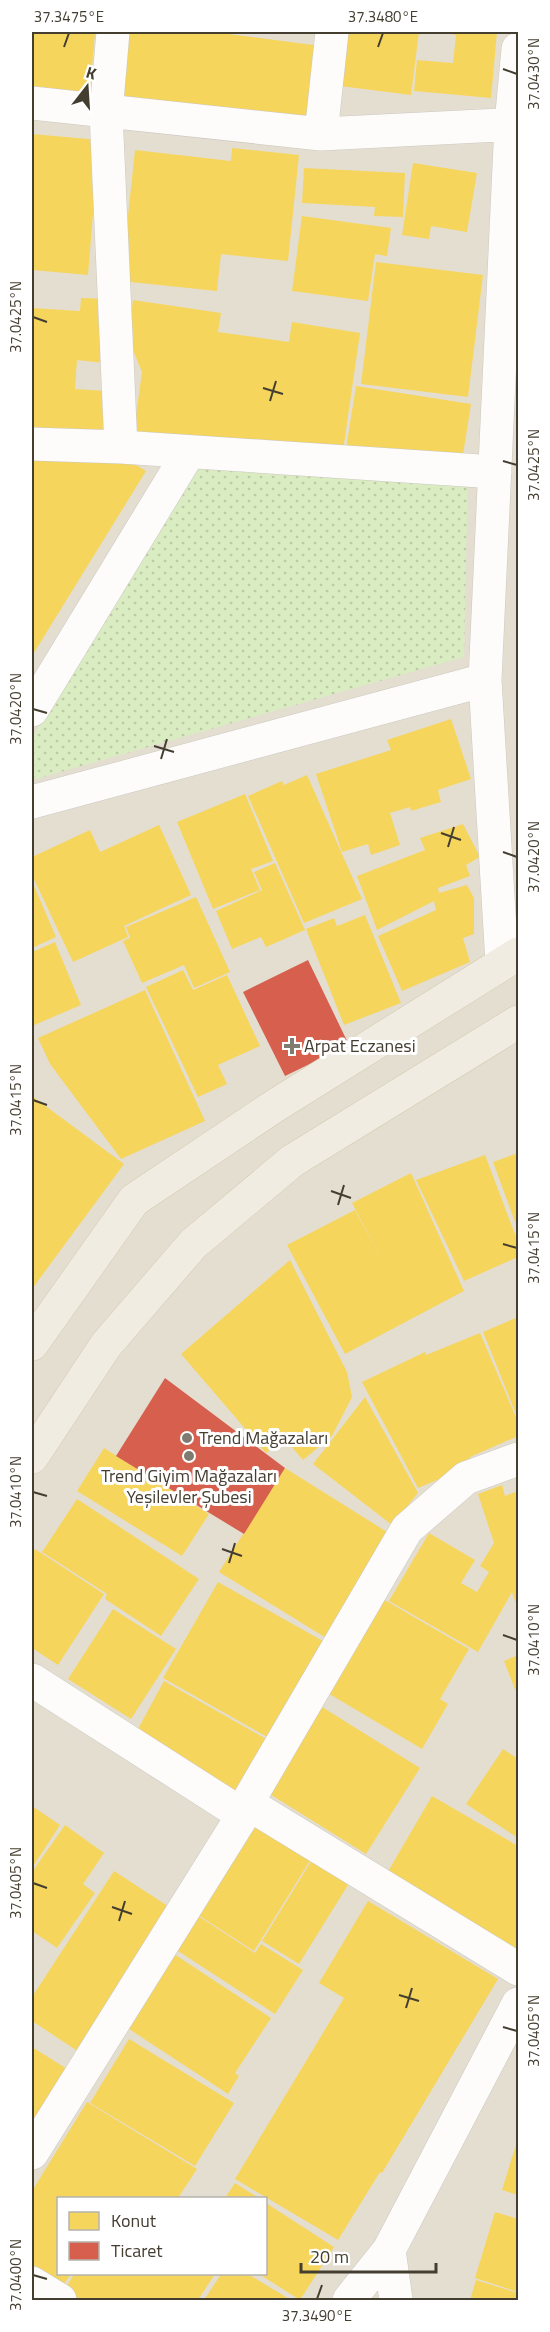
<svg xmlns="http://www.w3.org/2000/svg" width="550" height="2332" viewBox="0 0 550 2332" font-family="'Titillium Web',sans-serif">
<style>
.residential{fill:#e4ded1;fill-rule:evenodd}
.park{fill:url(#park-dots)}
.homes{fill:#f6d55c}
.shops{fill:#d6604d}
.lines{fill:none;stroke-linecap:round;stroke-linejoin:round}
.minor-casing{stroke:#cbc8c0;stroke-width:34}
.major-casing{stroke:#d3cab0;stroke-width:34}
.minor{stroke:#fdfcfb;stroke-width:33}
.major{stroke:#f0ece1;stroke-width:33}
.ticks{fill:none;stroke:#443e31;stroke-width:2}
.poi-dot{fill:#807b70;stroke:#fff;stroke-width:2}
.labels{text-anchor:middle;stroke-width:6;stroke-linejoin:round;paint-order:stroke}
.poi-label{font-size:18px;fill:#443e31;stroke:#fff;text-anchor:start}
.neatline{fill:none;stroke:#443e31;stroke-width:2}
.ticks-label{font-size:15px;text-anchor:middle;fill:#443e31}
</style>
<defs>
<pattern id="park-dots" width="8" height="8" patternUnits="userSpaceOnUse" patternTransform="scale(1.5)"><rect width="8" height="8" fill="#daecc1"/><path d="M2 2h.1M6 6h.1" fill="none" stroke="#bccba6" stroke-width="1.8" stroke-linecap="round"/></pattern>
</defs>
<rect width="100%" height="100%" fill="#efece4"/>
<!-- residential -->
<path class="residential" d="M32 32H518V2300H32ZM58 2198H266V2274H58Z"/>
<!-- park -->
<path class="park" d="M202 457 468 474 464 657 32 780V738Z"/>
<!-- homes -->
<path class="homes" d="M32 32H95L89 102 32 96Z
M127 32H213L321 46 310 121 118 95Z
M347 32H419L411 95 340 86Z
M438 32H497L491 98 414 91 417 60 453 63 456 35Z
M32 134 99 140 88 275 32 270Z
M232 148 299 155 288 261 221 254 217 291 121 281 135 150 231 161Z
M413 163 477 173 467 232 431 226 429 239 402 235Z
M304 168 405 173 403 217 374 216 375 207 302 203Z
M302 216 391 228 387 256 375 254 368 301 292 291Z
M376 262 483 275 468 397 361 384Z
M81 298 108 299 104 363 77 360 75 389 105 391 102 439 32 435V308L80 311Z
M133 300 221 313 218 332 289 342 292 322 360 333 343 451 133 438 142 372 128 338Z
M356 386 471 404 461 467 345 455Z
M33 459 128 460 146 471 32 656V462Z
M451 719 471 779 438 790 441 802 411 811 410 807 390 813 400 845 371 855 368 844 342 852 316 774 391 750 387 740Z
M307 775 362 899 304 923 248 796 282 781 284 785Z
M245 794 273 861 251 869 260 890 213 909 177 822Z
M463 824 480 857 466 865 470 876 438 888 439 893 467 885 474 898V934L463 938 470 962 402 991 378 936 436 910 434 901 377 930 357 876 425 850 420 838Z
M159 825 191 895 124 926 128 937 73 962 32 875V857L90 830 100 852Z
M275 863 305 930 266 947 261 937 232 949 216 911 262 890 254 872Z
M32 881 56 937 32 948Z
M196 897 230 972 194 988 184 965 142 983 123 941 130 938 126 927Z
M365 915 401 1003 344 1025 306 929 334 918 337 926Z
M55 942 81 1005 32 1026V952Z
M183 970 193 990 227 975 260 1046 218 1065 227 1084 198 1097 146 987Z
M145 990 205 1121 121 1159 50 1064 38 1038Z
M32 1096 124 1164 32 1289Z
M518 1153V1230L493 1162Z
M485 1155 518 1242V1257L464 1281 416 1180Z
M411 1173 464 1291 345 1354 287 1245 355 1210 384 1264 352 1203Z
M290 1260 347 1372 352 1397 332 1436 303 1460 284 1438 266 1453 181 1354Z
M518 1317V1419L483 1332Z
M480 1333 518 1422V1436L470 1457 473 1465 418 1488 362 1382 425 1352 426 1355Z
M365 1397 418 1493 392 1525 313 1464Z
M104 1448 209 1514 182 1556 77 1491Z
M285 1468 395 1537 331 1641 219 1572Z
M502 1485 505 1496 518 1491V1610L512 1592 478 1652 389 1601 429 1533 475 1560 461 1583 477 1592 489 1572 480 1566 494 1543 478 1494Z
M77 1499 199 1579 161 1636 105 1599 107 1594 42 1552Z
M35 1549 104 1594 58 1665 32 1648V1554Z
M218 1582 330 1645 276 1742 163 1678Z
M383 1599 469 1649 440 1699 448 1704 422 1749 321 1689Z
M113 1609 176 1649 131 1719 68 1679Z
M518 1655V1697L504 1661Z
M164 1681 268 1740 236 1796 133 1738Z
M322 1707 420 1768 366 1854 268 1793Z
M503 1749 518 1759V1838L466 1804Z
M432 1796 518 1846V1951L383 1880Z
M32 1806 60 1825 32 1868Z
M255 1824 311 1859 254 1951 198 1915Z
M65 1825 104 1853 83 1884 95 1893 57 1948 32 1931V1872Z
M318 1850 356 1872 299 1964 262 1941Z
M114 1871 177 1912 79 2052 32 2021V1997Z
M368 1901 498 1979 382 2173 380 2172 338 2240 235 2179 344 1998 319 1983Z
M198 1916 255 1953 261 1944 303 1970 275 2014 175 1949Z
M174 1954 271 2018 235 2073 239 2076 228 2094 126 2027Z
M129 2039 234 2103 195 2166 90 2103Z
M32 2047 72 2072 32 2135Z
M87 2102 197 2169 178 2198H123L119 2196 117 2198H58V2274H71L64 2284 32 2264V2191Z
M518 2138V2195L502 2190Z
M235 2183 259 2198H225Z
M266 2203 334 2247 300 2300 259 2274H266Z
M495 2212 518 2219V2292L475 2278Z
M74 2274H215L198 2300H73L62 2294Z
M221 2274H248L291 2300H204Z
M476 2280 518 2293V2300H470Z"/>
<!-- shops -->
<path class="shops" d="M308 960 349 1045 285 1076 243 992Z
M165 1378 285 1468 244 1534 116 1456Z"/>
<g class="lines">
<defs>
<path id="minor" d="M113 32 106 113 121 447
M32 103 321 134 518 124
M321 134 332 32
M32 444 121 447 495 472
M32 710 189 452
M32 802 485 680
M502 963 485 680 511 124 518 49
M32 1680 243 1815
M247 1803 518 1969
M32 2153 243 1815 247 1803 407 1529 466 1478 518 1459
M389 2250 396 2300
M32 2283 60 2300
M349 2300 389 2250 518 2004"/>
<path id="major" d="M32 1344 134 1200 273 1107 518 954
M32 1457 106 1345 193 1244 292 1161 518 1022"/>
</defs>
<!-- minor casing -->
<use href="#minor" class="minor-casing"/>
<!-- major casing -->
<use href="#major" class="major-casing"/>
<!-- minor -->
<use href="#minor" class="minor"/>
<!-- major -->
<use href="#major" class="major"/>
</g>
<!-- ticks -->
<path class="ticks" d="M64 47 69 33M378 47 383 33M503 69 517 74M33 317 47 322M263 388 283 394M270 401 276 381M503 461 517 465M33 709 47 713M154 746 174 752M161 759 167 739M441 833 461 840M448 847 454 827M503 852 517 857M33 1100 47 1105M331 1191 351 1198M338 1205 344 1185M503 1244 517 1248M33 1492 47 1496M222 1549 242 1556M229 1563 235 1543M503 1635 517 1640M33 1883 47 1888M112 1907 132 1914M119 1921 125 1901M399 1995 419 2001M406 2008 412 1988M503 2027 517 2031M33 2275 47 2279M317 2299 322 2285"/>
<!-- markers -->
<g class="poi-dot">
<path d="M289 1037h6v6h6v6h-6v6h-6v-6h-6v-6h6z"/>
<circle cx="187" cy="1438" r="6"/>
<circle cx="189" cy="1456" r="6"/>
</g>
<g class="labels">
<!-- poi labels -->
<g class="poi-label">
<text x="304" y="1052">Arpat Eczanesi</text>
<text x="199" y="1444">Trend Mağazaları</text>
<text x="189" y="1482" text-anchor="middle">Trend Giyim Mağazaları<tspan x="189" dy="21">Yeşilevler Şubesi</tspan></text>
</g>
</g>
<!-- border -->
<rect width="550" height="2332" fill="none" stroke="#ffffff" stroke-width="66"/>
<!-- legend -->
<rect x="57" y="2197" width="210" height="78" fill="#ffffff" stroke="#b4b2ad" stroke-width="1.5"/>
<rect x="69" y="2212" width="30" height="18" fill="#f6d55c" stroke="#b4b2ad" stroke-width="1.5"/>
<text x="111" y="2227" font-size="18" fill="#443e31">Konut</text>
<rect x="69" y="2242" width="30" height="18" fill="#d6604d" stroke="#b4b2ad" stroke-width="1.5"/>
<text x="111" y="2257" font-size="18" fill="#443e31">Ticaret</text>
<!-- north arrow -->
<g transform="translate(87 87) rotate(17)" stroke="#ffffff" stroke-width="4.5" paint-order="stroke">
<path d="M0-4.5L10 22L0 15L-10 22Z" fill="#443e31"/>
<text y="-9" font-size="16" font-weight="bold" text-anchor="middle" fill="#443e31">K</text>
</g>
<!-- scale -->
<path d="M301 2263v9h135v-9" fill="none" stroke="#443e31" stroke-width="3"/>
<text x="310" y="2263" font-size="18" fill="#443e31" stroke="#ffffff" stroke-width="4.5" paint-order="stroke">20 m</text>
<rect x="33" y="33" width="484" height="2266" class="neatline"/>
<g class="ticks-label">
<text x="69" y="22">37.3475°E</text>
<text x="383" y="22">37.3480°E</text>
<text transform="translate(534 74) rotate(-90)" y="5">37.0430°N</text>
<text transform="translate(16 317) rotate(-90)" y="5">37.0425°N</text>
<text transform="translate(534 465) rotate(-90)" y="5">37.0425°N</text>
<text transform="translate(16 709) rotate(-90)" y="5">37.0420°N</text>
<text transform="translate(534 857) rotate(-90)" y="5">37.0420°N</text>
<text transform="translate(16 1100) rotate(-90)" y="5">37.0415°N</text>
<text transform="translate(534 1248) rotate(-90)" y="5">37.0415°N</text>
<text transform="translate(16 1492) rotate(-90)" y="5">37.0410°N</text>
<text transform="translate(534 1640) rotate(-90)" y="5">37.0410°N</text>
<text transform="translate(16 1883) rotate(-90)" y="5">37.0405°N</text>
<text transform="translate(534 2031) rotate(-90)" y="5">37.0405°N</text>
<text transform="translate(16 2275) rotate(-90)" y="5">37.0400°N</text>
<text x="317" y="2321">37.3490°E</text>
</g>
</svg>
